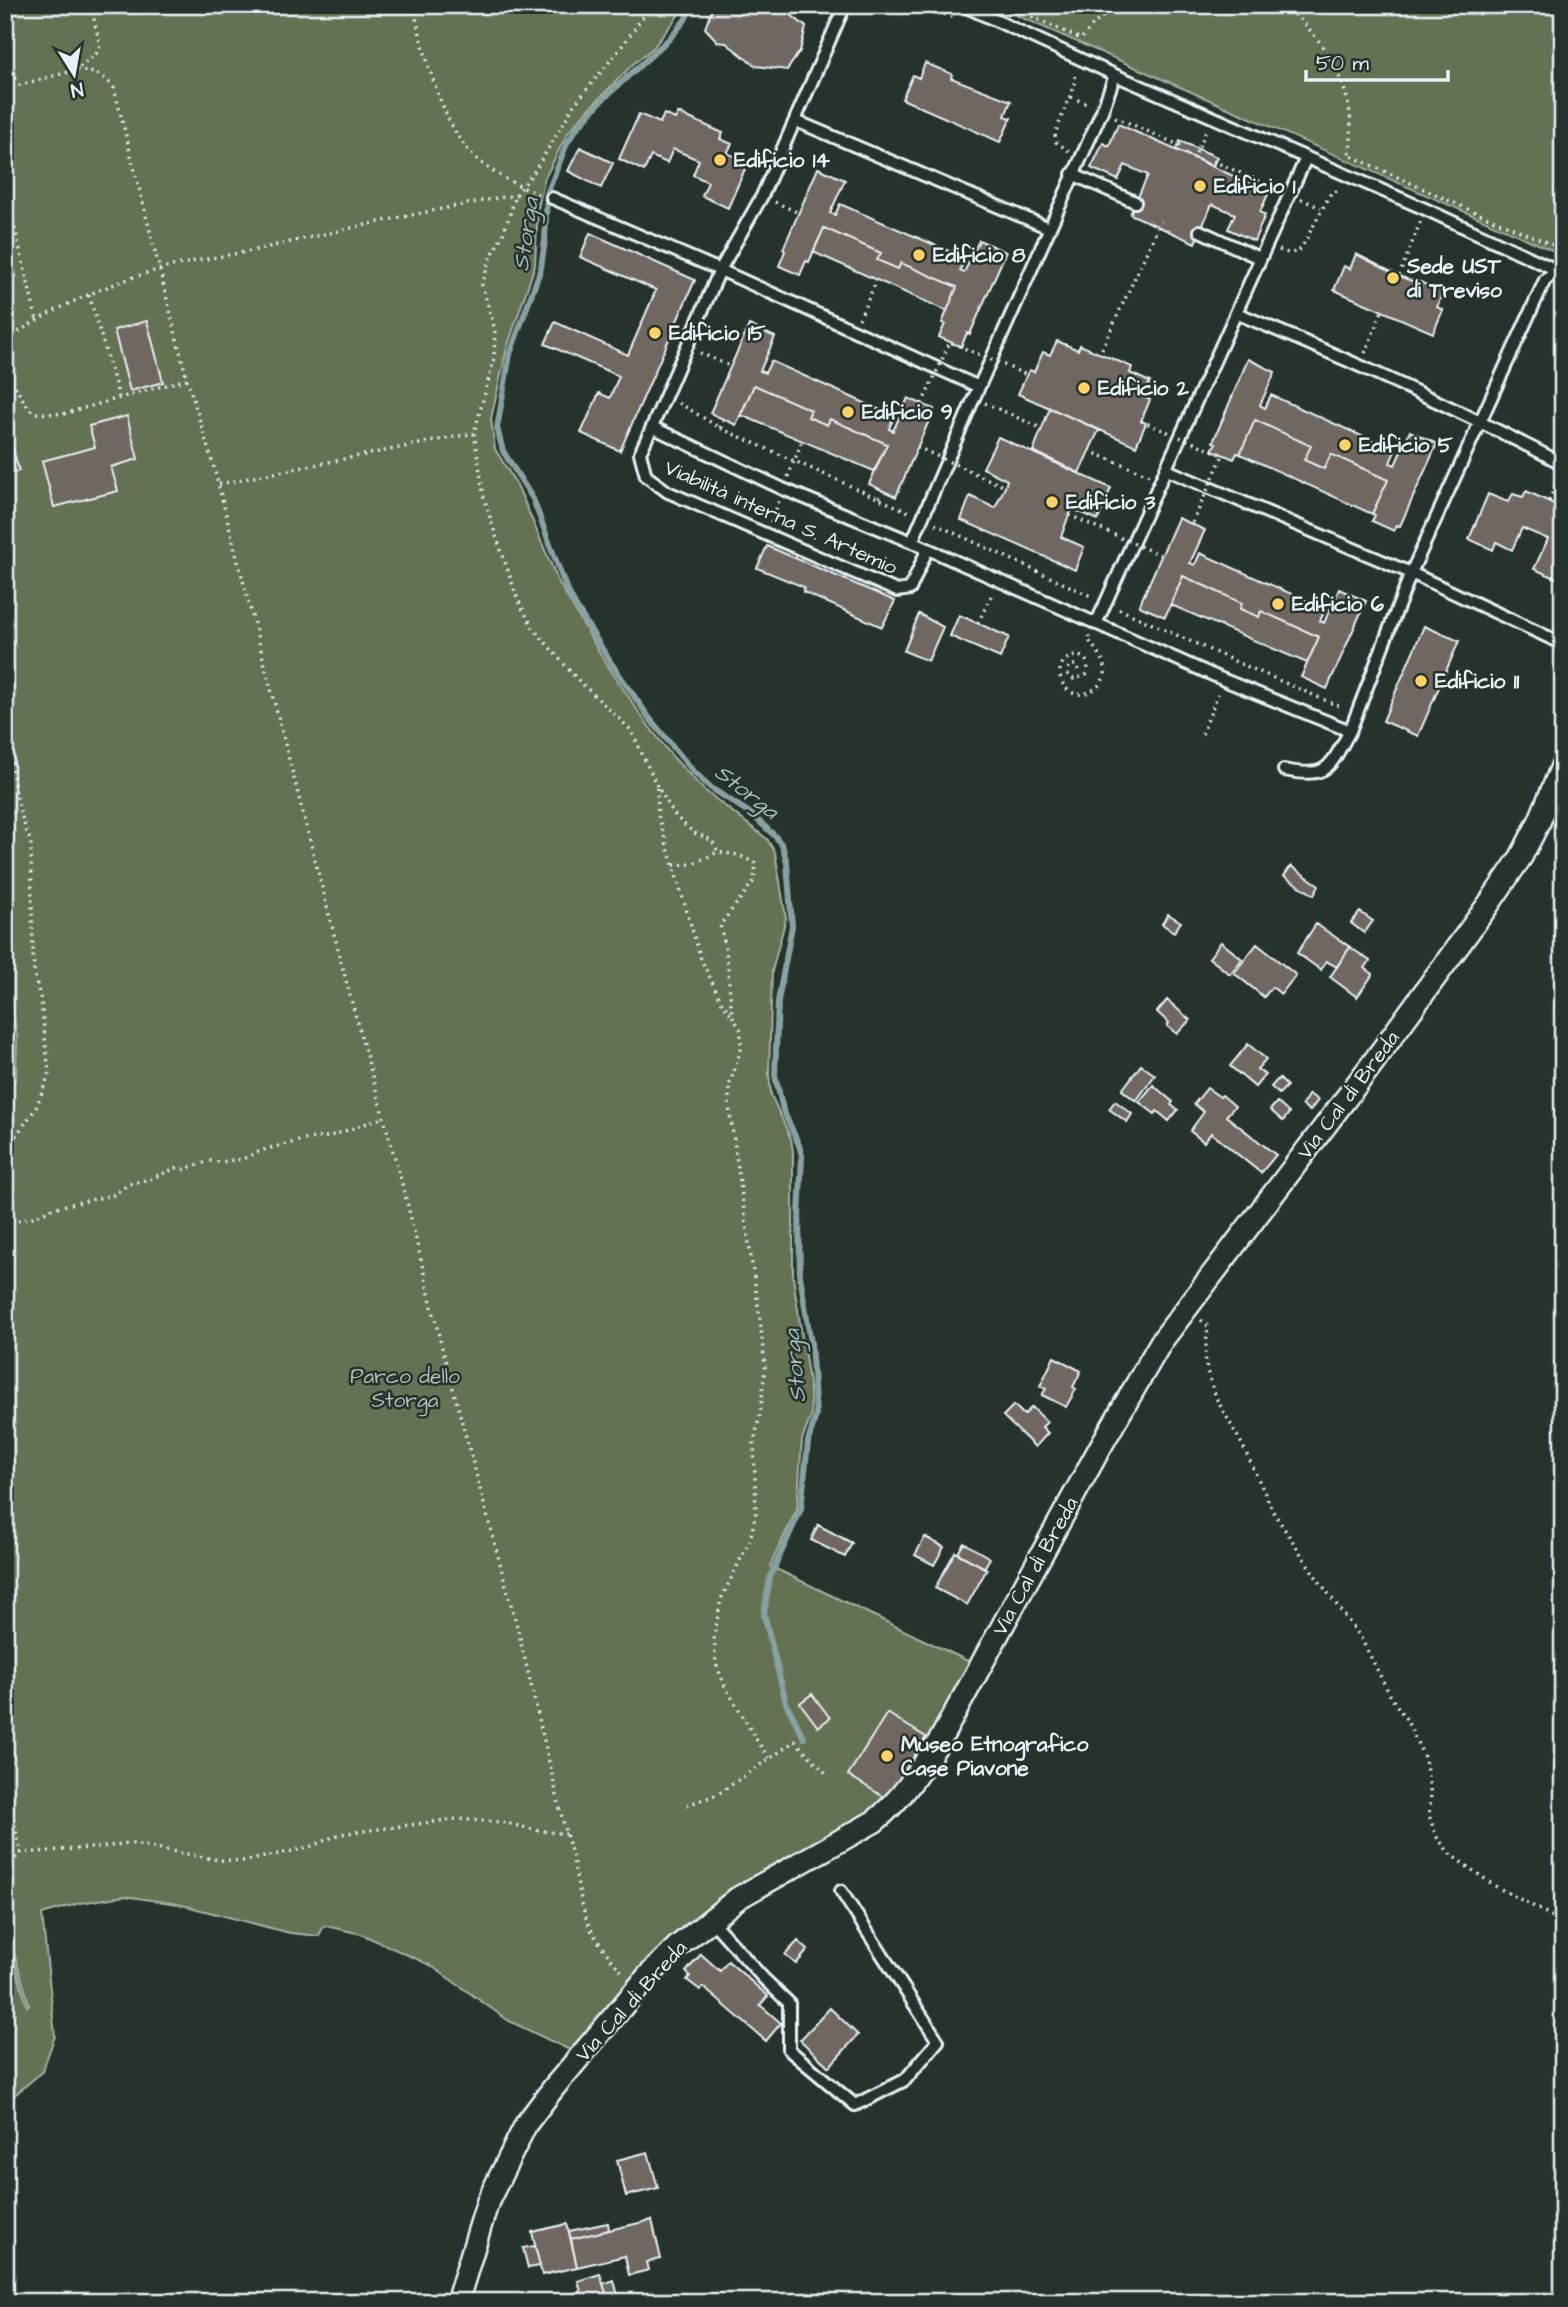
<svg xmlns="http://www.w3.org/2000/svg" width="1568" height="2307" viewBox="0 0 1568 2307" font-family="'Architects Daughter',sans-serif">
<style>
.green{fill:#657152;stroke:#a6b1a5;stroke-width:2}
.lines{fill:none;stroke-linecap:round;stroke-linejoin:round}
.stream{stroke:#88a2a4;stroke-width:6}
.building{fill:#706860;stroke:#e8f1f8;stroke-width:2}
.lane-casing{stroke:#e8f1f8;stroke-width:16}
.street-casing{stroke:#e8f1f8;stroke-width:26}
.path{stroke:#e8f1f8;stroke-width:3.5;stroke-dasharray:2 5;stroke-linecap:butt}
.lane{stroke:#26332d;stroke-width:10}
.street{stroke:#26332d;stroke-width:21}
.path-bridge{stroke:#e8f1f8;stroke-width:3.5;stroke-dasharray:2 5;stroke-linecap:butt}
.poi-dot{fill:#ffd166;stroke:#26332d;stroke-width:2.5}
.labels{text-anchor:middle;stroke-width:5;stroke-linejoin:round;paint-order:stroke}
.poi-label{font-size:21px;font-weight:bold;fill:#e8f1f8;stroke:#26332d;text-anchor:start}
.street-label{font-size:21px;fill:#e8f1f8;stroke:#26332d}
.park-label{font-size:21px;fill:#b4beb6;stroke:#26332d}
.water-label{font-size:23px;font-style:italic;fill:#a8bcc0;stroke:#26332d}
</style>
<rect width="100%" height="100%" fill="#26332d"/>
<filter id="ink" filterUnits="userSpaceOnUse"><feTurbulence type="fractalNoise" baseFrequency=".0143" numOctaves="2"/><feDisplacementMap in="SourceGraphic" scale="14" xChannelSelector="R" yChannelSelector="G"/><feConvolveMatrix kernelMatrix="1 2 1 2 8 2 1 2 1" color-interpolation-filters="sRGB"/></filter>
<g filter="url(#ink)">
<!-- green -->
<path class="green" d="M5 5H686L653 48 633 64 583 115 567 134 545 178 538 208 535 265 507 348 491 419 495 449 518 487 559 583 602 657 642 717 672 756 703 789 767 839 775 852 786 918 772 971 769 1073 771 1095 791 1139 793 1151V1277L810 1389 811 1416 802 1440 797 1509 770 1566 976 1665 886 1805 779 1865 576 2053 509 2021 430 1965 361 1934 326 1926 323 1927 319 1936 290 1933 178 1904 124 1896 80 1903 42 1914 55 2036 42 2072 5 2103V1929L27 2006 29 2004 5 1922V1095L16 1078 17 1036 5 966Z
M993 5H1563V255Z"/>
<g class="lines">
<!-- stream -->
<path class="stream" d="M692 5 685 20 669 39 602 100 577 128 567 143 547 194 545 240 541 268 510 354 497 428 503 451 533 499 565 585 575 605 611 663 650 719 693 771 711 788 750 813 775 836 782 845 787 863 792 926 778 1001 775 1075 783 1110 799 1145 802 1156 799 1215 800 1276 811 1343 816 1415 808 1442 801 1509 770 1577 764 1614 786 1703 804 1738"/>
</g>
<!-- building -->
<path class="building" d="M714 5 780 6 806 27 800 51 787 70 756 66 726 43 718 42 705 28Z
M925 63 952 74 951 78 1011 101 1005 116 1011 118 1000 142 902 99 913 75 919 78Z
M12 64 16 78 5 81V66Z
M678 113 723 133 720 139 732 144 727 153 748 162 728 208 702 196 708 182 693 175 699 160 673 149 667 163 651 156 644 171 619 159 639 114 660 123 664 114 675 119Z
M1118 124 1269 192 1260 212 1265 215 1254 241 1228 229 1235 214 1212 204 1195 243 1130 214 1148 175 1125 165 1118 180 1091 168 1103 143 1109 146Z
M1180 141 1217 157 1213 166 1176 150Z
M580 147 613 163 601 188 568 171Z
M818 168 845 180 830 213 835 215 840 204 965 258 960 271 964 273 979 240 1006 252 970 334 967 333 961 347 939 337 945 324 942 323 957 287 901 263 898 269 877 260 881 253 824 228 809 262 806 261 800 275 779 266 785 251 783 249Z
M824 228 881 253 877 260 898 269 901 263 957 287 947 311 813 252Z
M590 233 695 280 620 451 581 433 599 393 610 398 619 376 545 344 555 322 628 355 656 290 580 257Z
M7 239 16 276 5 279V240Z
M1356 254 1399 276 1417 283 1418 281 1443 292 1437 307 1443 310 1433 333 1334 290 1344 266 1350 269Z
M147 321 163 382 130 391 114 330Z
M749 325 775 337 760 371 765 373 771 361 894 416 889 429 893 431 908 398 934 409 896 497 869 484 887 444 830 419 827 425 808 417 811 410 754 385 736 425 710 413Z
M1057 341 1078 350 1080 345 1132 367 1130 373 1150 382 1143 397 1150 400 1141 421 1146 423 1136 446 1018 394 1029 370 1034 372 1043 352 1050 355Z
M1248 359 1275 372 1260 405 1265 408 1271 395 1395 451 1390 463 1395 465 1410 431 1437 444 1400 526 1397 525 1394 531 1372 521 1375 515 1372 514 1388 480 1331 454 1324 469 1304 460 1311 446 1255 420 1240 454 1237 453 1234 459 1212 450 1216 443 1213 442Z
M754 385 811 410 808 417 827 425 830 419 887 444 874 471 741 415Z
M1050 408 1099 430 1079 473 1033 451Z
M127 416 138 459 111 467 118 491 54 507 42 461 95 447 89 426Z
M1255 420 1311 446 1304 460 1324 469 1331 454 1388 480 1372 514 1240 454Z
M5 421 19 471 5 475Z
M998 437 1111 488 1098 520 1073 509 1069 515 1061 537 1084 547 1075 570 961 520 970 496 995 508 1005 487 1007 480 983 468Z
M1526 491 1563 508V581L1534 569 1548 539 1522 528 1512 550 1496 542 1493 550 1469 539 1488 494 1508 502 1513 494 1523 497Z
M1178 518 1205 530 1190 563 1195 565 1200 553 1325 609 1320 621 1324 623 1339 589 1366 601 1327 689 1301 677 1319 637 1261 611 1259 617 1240 609 1242 603 1183 576 1165 617 1139 606Z
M767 546 895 601 882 627 803 592 804 587 757 568Z
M1183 576 1242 603 1240 609 1259 617 1261 611 1319 637 1307 663 1171 605Z
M919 614 943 627 928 661 904 651Z
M959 615 1009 637 1000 658 950 636Z
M1424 626 1459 641 1418 736 1383 721Z
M1291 866 1319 885 1314 895 1284 876Z
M1360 912 1373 921 1364 933 1351 923Z
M1168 914 1181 922 1174 932 1162 924Z
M1316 924 1350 947 1337 967 1326 961 1321 970 1297 953Z
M1221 942 1242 959 1230 974 1209 958Z
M1257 944 1296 975 1281 994 1272 987 1264 997 1234 973Z
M1350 947 1370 961 1365 968 1373 974 1357 997 1330 977Z
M1167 1000 1190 1020 1177 1034 1167 1026 1169 1023 1157 1012Z
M1248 1044 1266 1059 1257 1069 1265 1075 1255 1087 1230 1066Z
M1141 1065 1155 1075 1136 1101 1122 1090Z
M1279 1078 1287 1086 1279 1094 1271 1087Z
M1153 1085 1173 1102 1171 1105 1178 1110 1169 1121 1157 1111 1155 1114 1139 1102Z
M1207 1088 1220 1097 1222 1095 1235 1106 1226 1116 1276 1155 1261 1173 1211 1133 1204 1142 1190 1131 1204 1112 1194 1104Z
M1309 1094 1318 1100 1310 1111 1302 1105Z
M1115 1101 1132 1114 1127 1122 1109 1109Z
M1277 1102 1289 1113 1283 1121 1270 1110Z
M1054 1357 1081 1371 1073 1387 1076 1389 1066 1407 1042 1395 1046 1389 1040 1386Z
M1014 1405 1024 1415 1032 1407 1047 1422 1042 1427 1048 1433 1035 1447 1003 1416Z
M818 1525 852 1543 845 1557 811 1540Z
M925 1537 944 1547 934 1565 915 1555Z
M964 1543 990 1558 984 1568 958 1553Z
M955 1552 987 1569 967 1605 935 1588Z
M812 1694 830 1718 818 1727 800 1703Z
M887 1713 926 1737 887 1799 848 1775Z
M798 1941 808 1950 796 1964 785 1955Z
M701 1954 720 1971 728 1961 768 1996 760 2005 781 2023 766 2041 703 1987 700 1990 687 1980 690 1976 686 1972Z
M830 2008 858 2035 829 2067 800 2040Z
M648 2152 658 2188 626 2196 617 2160Z
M652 2220 661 2259 647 2262 649 2270 629 2275 625 2256 577 2267 571 2239Z
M608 2223 609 2230 571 2239 569 2231Z
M567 2224 577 2267 542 2275 532 2232Z
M535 2246 540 2266 528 2268 523 2248Z
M600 2274 609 2302H547L581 2291 578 2281Z
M614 2280 619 2300 609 2302 603 2284Z"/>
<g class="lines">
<defs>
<path id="lane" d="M845 5 762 196 720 270 652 427 783 489 912 542 1224 680 1350 731 1411 573 1545 280 1557 270
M962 5 1115 75 1425 209 1561 272
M796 121 1049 228
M1072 174 1135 202
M552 198 720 270 979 387
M1200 231 1259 258
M1236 313C1348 359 1456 408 1563 464
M652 427 640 453 646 476 668 492 897 591 910 589 927 550
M1167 470 1411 573 1563 644
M912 542 974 398 1102 111 1115 75
M1096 624C1167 470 1235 313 1306 158
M1284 770C1330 779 1329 767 1350 731
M710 1919 763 1978 789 2003V2050L855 2105 905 2080 938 2041 841 1891"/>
<path id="street" d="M457 2302 488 2201 526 2124 555 2086 648 1976 677 1947 738 1898 875 1821C903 1798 920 1770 940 1740L1102 1444 1161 1342 1369 1068 1488 905 1521 857 1539 822 1563 764"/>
</defs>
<!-- lane casing -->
<use href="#lane" class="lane-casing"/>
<!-- street casing -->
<use href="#street" class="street-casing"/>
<!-- path -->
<path class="path" d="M91 5 100 46 96 54 76 70C94 72 103 74 114 88L187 379 213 464 349 992 407 1202 441 1344 519 1634 566 1834C575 1860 577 1888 585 1915 592 1937 610 1957 624 1975
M413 5C423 48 440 119 469 151 487 171 514 184 538 194
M651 5 623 45 574 105 536 169 516 195 504 232 489 261 482 285 495 330 494 359 474 433 484 497 493 527 518 600 533 628 576 678 631 730 657 786 676 817 694 833 712 840 718 852 738 855 756 863 754 881 720 925 726 950 732 1015 741 1030V1049L729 1087V1107L760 1319 765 1367 761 1409 754 1442 756 1512 750 1540 721 1599 714 1636 716 1664 725 1686 756 1739 769 1758
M925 5 955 19
M1006 5 1081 39 1094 24 1116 5
M1284 5C1328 41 1360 96 1349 155L1463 207 1563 249
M5 89 76 70
M1071 97 1089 105
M1115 117 1181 146
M1069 151 1056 142 1055 134 1076 80 1074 72
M1196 153 1207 129
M1213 161 1278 189
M5 187 37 321
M1301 199 1321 208
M775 202 799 213
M1279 250C1288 254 1293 254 1301 249L1331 193 1340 190
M1399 276 1421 220
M89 295 119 397
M859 319 877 280
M1102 349 1161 221
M700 353 730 366
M1365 353 1382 311
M187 379 63 414 33 413C13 388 7 373 7 341 41 312 118 280 161 269 193 260 227 256 260 249 345 229 430 210 516 195
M679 403 720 428 909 512
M985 403 1043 429
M720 428 724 419
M1089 451 1149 475
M788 477 802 441
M219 484 474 433
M879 498 883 491
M1549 501 1559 477
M771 523 779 501
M935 524 1093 597
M1119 609 1232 660 1343 708
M978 623 992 594
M1078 670 1077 665H1071L1067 670 1068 675 1074 679 1086 675C1097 647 1052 651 1061 680 1063 685 1066 689 1071 692 1085 700 1108 684 1105 668 1104 658 1094 648 1088 639L1090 636
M1202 734 1218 694
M5 751 11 756C13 785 19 815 31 842L33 955 34 972 41 1001 49 1074 36 1108 5 1151
M657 788 658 815 701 959 721 1001 731 1015
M674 865 692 864 718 852
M5 1226 13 1222 37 1216 53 1208 113 1195 129 1184 150 1179 176 1168 184 1169 211 1161 219 1162 242 1159 266 1149 307 1139 328 1137 384 1117
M1201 1320 1208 1326 1205 1355 1207 1371 1216 1398 1243 1446 1274 1513 1314 1574 1361 1638 1391 1697 1406 1719 1425 1759 1431 1795 1429 1815 1436 1836 1451 1855 1495 1886 1563 1922
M5 1784 21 1853
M687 1805 718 1794 795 1741 826 1773
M5 1868 21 1853 103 1847 128 1843 219 1860 246 1861 307 1848 340 1834 456 1819 501 1822 541 1831 566 1834"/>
<!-- lane -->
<use href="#lane" class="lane"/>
<!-- street -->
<use href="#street" class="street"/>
<!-- path-bridge -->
<path class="path-bridge" d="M922 404 950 342 1027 375
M1141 421 1223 455 1192 524
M917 447 1005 487
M1069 515 1160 555"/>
</g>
</g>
<!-- markers -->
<g class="poi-dot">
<circle cx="720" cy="160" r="7"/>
<circle cx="1200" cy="186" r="7"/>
<circle cx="919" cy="255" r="7"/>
<circle cx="1393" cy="278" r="7"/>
<circle cx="655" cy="333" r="7"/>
<circle cx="1084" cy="388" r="7"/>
<circle cx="848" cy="412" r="7"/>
<circle cx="1345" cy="445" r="7"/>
<circle cx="1052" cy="502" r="7"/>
<circle cx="1278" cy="604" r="7"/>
<circle cx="1421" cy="681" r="7"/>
<circle cx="887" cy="1756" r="7"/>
</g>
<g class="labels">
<!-- poi labels -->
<g class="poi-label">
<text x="734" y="167">Edificio 14</text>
<text x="1214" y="193">Edificio 1</text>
<text x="933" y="262">Edificio 8</text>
<text x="1407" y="273">Sede UST<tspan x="1407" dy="24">di Treviso</tspan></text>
<text x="669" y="340">Edificio 15</text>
<text x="1098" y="395">Edificio 2</text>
<text x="862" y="419">Edificio 9</text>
<text x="1359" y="452">Edificio 5</text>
<text x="1066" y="509">Edificio 3</text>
<text x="1292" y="611">Edificio 6</text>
<text x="1435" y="688">Edificio 11</text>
<text x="901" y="1751">Museo Etnografico<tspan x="901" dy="24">Case Piavone</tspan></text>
</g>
<!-- street labels -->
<g class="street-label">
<text transform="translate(781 517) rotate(24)" y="7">Viabilità interna S. Artemio</text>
<text transform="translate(1348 1095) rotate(-53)" y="7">Via Cal di Breda</text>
<text transform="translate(1035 1566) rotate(-61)" y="7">Via Cal di Breda</text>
<text transform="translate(631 2001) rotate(-48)" y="7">Via Cal di Breda</text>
</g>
<!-- park labels -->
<g class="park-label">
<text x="405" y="1383">Parco dello<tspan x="405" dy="24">Storga</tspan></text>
</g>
<!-- water labels -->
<g class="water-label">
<text transform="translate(525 234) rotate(-82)" y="8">Storga</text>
<text transform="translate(747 791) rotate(38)" y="8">Storga</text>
<text transform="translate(794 1366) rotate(-95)" y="8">Storga</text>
</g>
</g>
<!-- margin -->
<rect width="1568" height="2307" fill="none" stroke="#26332d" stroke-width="28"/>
<rect x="14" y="14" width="1540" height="2279" fill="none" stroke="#e8f1f8" stroke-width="2.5" filter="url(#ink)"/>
<!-- north arrow -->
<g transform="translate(74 74) rotate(169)" stroke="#26332d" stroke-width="5" paint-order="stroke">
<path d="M0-5L12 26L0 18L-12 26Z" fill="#e8f1f8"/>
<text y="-10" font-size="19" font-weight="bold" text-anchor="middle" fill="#e8f1f8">N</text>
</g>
<!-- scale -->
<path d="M1306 70v10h142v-10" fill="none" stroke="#e8f1f8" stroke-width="3.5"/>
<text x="1316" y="70" font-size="21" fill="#e8f1f8" stroke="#26332d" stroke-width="5" paint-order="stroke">50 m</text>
</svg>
